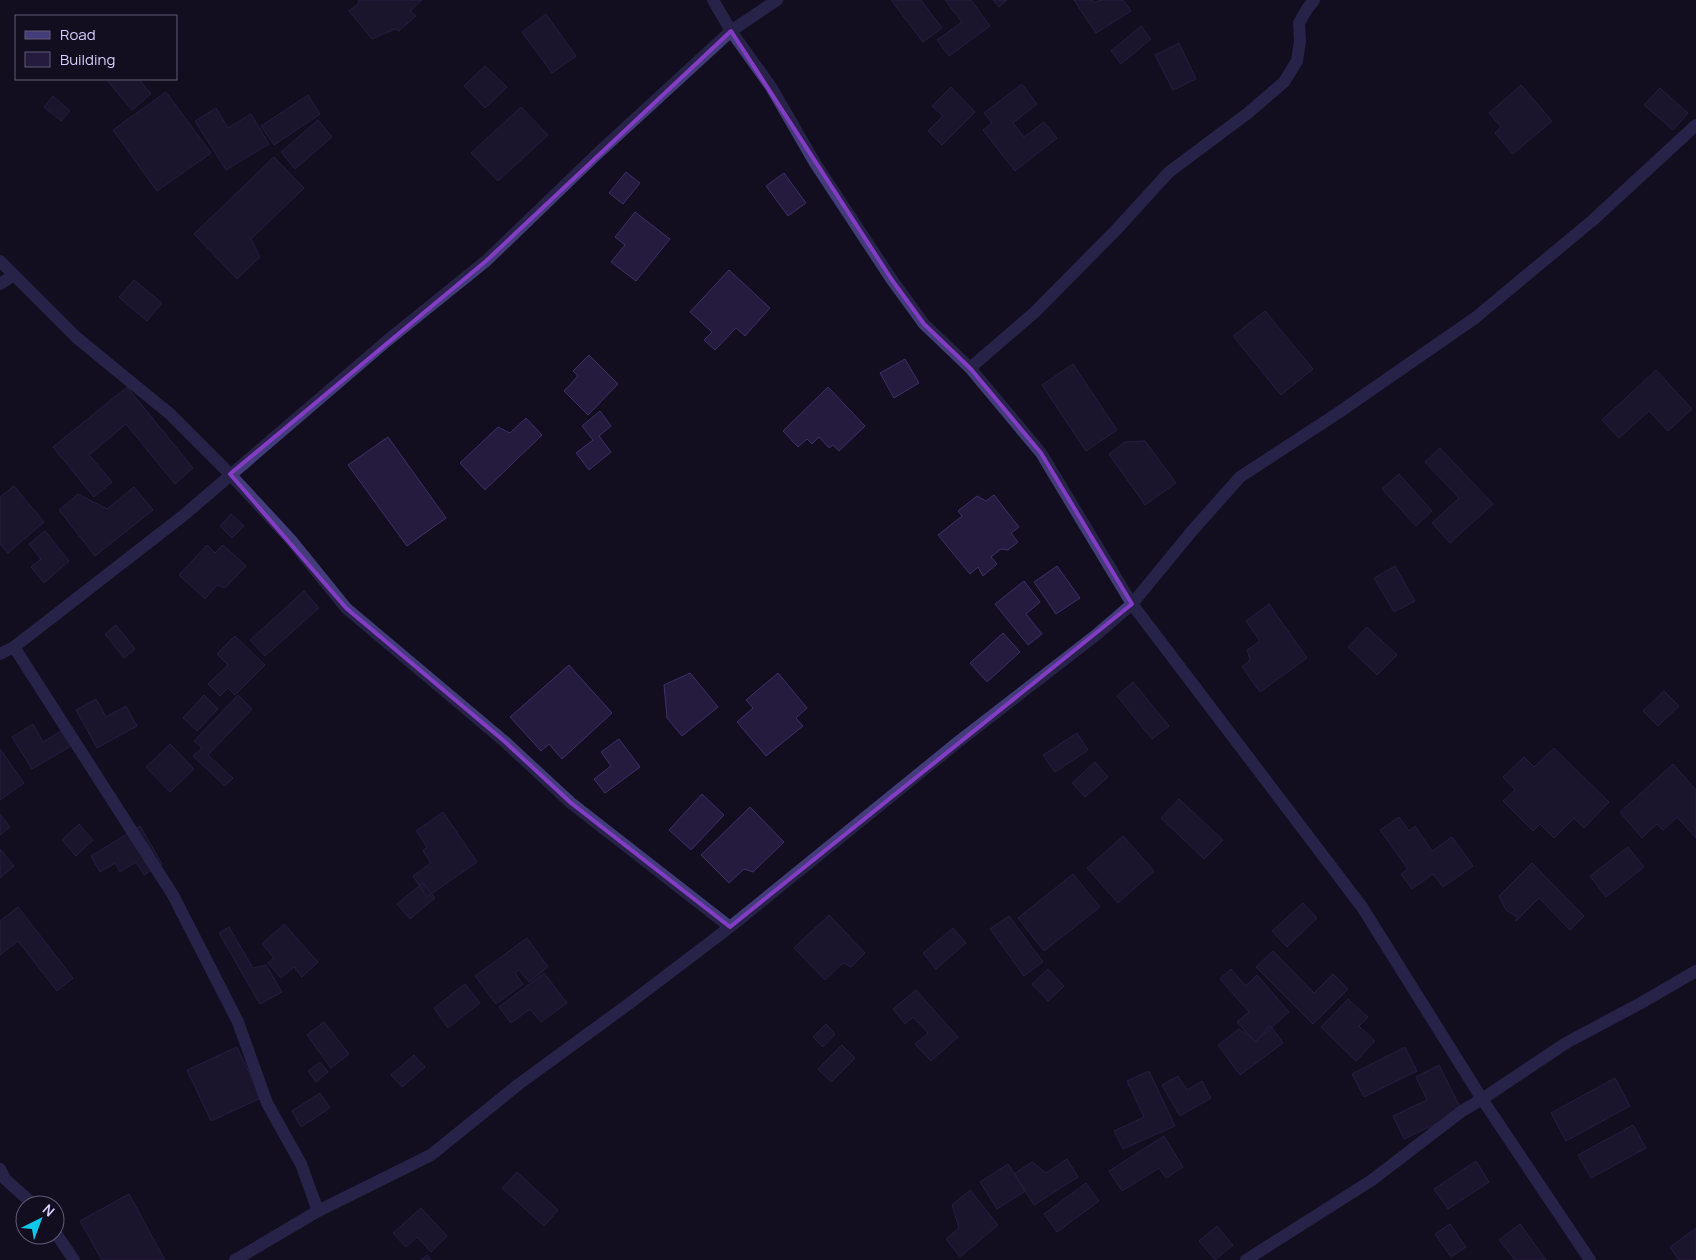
<svg xmlns="http://www.w3.org/2000/svg" width="1696" height="1260" viewBox="0 0 1696 1260" font-family="Manrope,sans-serif">
<style>
.building{fill:#241b3f;stroke:#3e2f69}
.lines{fill:none;stroke-linecap:round;stroke-linejoin:round}
.street{stroke:#423c7b;stroke-width:12}
.marked{fill:none;stroke:#843cc5;stroke-width:4;stroke-linejoin:round}
</style>
<rect width="100%" height="100%" fill="#120e1f"/>
<!-- building -->
<path class="building" d="M358 0H422L410 11 416 16 399 31 395 29 372 39 349 11 359 3Z
M891 0H921L942 28 923 42Z
M945 0H971L990 26 949 56 937 40 962 22Z
M993 0H1007L999 7Z
M1074 0H1092L1094 3 1100 0H1123L1131 11 1096 33Z
M546 14 576 56 552 73 522 32Z
M1141 26 1151 39 1121 64 1111 51Z
M1179 43 1196 79 1173 90 1155 55Z
M485 66 507 87 485 108 464 86Z
M106 79H139L151 94 132 110Z
M1022 84 1037 104 1013 123 1024 137 1044 122 1057 138 1015 171 983 130 992 123 984 113Z
M1521 85 1552 121 1513 154 1495 133 1501 127 1489 113Z
M951 87 975 112 942 145 928 131 943 116 932 106Z
M1660 88 1688 113 1673 130 1644 105Z
M166 92 211 153 157 191 113 130Z
M308 95 320 114 274 145 261 126Z
M53 96 70 111 61 121 44 107Z
M521 107 548 135 498 181 471 153Z
M216 108 228 128 251 114 269 144 226 170 195 121Z
M318 120 332 137 295 169 281 152Z
M274 157 304 188 251 239 260 257 237 279 194 234Z
M626 172 640 183 623 204 609 193Z
M784 173 806 203 788 216 766 186Z
M635 212 670 239 636 281 611 262 625 245 615 237Z
M729 270 770 308 745 336 736 328 715 350 704 340 712 332 690 312Z
M134 280 162 303 147 321 119 297Z
M1265 311 1313 369 1281 395 1233 336Z
M589 355 618 384 588 415 564 391 578 376 573 371Z
M905 359 919 383 894 398 880 373Z
M1073 364 1117 430 1086 451 1042 385Z
M1656 370 1692 409 1668 431 1649 411 1619 438 1602 420Z
M127 387 193 468 175 484 126 424 89 455 112 482 94 497 53 447Z
M828 387 865 426 839 451 833 445 829 448 819 437 812 444 807 439 798 447 783 431Z
M600 411 611 426 599 436 611 452 589 470 576 453 593 440 582 426Z
M526 418 542 435 485 490 460 463 498 427 510 433Z
M388 437 446 518 407 546 348 465Z
M1145 441 1176 483 1145 505 1109 454 1125 442Z
M1440 448 1493 504 1450 543 1432 523 1459 498 1425 462Z
M1399 474 1432 511 1416 526 1382 489Z
M14 486 44 522 8 553 0 544V497Z
M134 487 153 510 95 556 59 510 78 494 107 509Z
M994 495 1019 527 1011 533 1018 542 1008 550 1001 549 991 557 997 564 983 576 978 567 970 574 938 535 962 516 958 511 977 496 986 501Z
M231 514 244 526 232 538 220 526Z
M45 531 69 561 44 583 31 567 41 559 29 544Z
M207 545 215 553 223 545 246 566 225 588 217 585 205 599 179 575Z
M1057 566 1080 598 1056 614 1034 582Z
M1395 566 1415 601 1394 612 1374 578Z
M1024 581 1040 602 1026 614 1042 634 1028 645 995 604Z
M304 591 319 608 265 656 250 640Z
M1269 604 1307 658 1260 692 1242 667 1250 660 1247 650 1260 641 1246 621Z
M116 625 135 649 124 658 105 634Z
M1367 627 1397 655 1377 675 1348 647Z
M1003 633 1020 652 987 682 970 663Z
M235 636 265 665 235 695 228 688 220 696 208 684 228 665 217 654Z
M569 665 612 713 562 759 549 744 541 751 510 717Z
M690 673 718 707 682 736 667 718 664 685Z
M778 673 807 708 796 718 803 726 766 756 737 722 753 708 746 700Z
M1133 682 1169 726 1152 739 1117 696Z
M1664 691 1679 706 1658 726 1643 711Z
M204 695 218 709 197 731 183 718Z
M238 695 252 709 208 755 233 778 225 786 193 756 202 748 194 741Z
M96 699 106 717 126 706 137 726 97 748 76 710Z
M33 724 43 742 61 731 71 746 32 769 12 737Z
M1077 733 1088 750 1055 772 1043 755Z
M619 739 640 767 605 793 594 779 611 766 601 752Z
M170 744 194 769 170 792 146 767Z
M1554 748 1609 802 1584 828 1574 818 1554 838 1540 824 1533 831 1503 801 1515 790 1503 777 1524 757 1534 767Z
M0 749 24 783 0 800Z
M1095 762 1108 777 1085 797 1072 783Z
M1673 764 1696 790V838L1677 817 1663 830 1657 824 1642 838 1620 812Z
M702 794 724 815 691 850 669 830Z
M1179 799 1223 840 1204 859 1161 818Z
M750 807 784 842 753 872 744 869 729 883 701 855Z
M443 812 477 862 427 897 413 876 431 863 423 851 427 847 416 831Z
M0 814 10 827 0 835Z
M1399 817 1409 831 1415 826 1432 851 1452 837 1473 866 1443 887 1433 874 1412 889 1401 874 1408 869 1380 830Z
M79 824 93 840 76 856 62 840Z
M140 826 162 864 144 875 136 862 120 872 115 863 100 872 91 856Z
M1123 836 1154 871 1118 903 1087 868Z
M1628 847 1644 867 1606 897 1590 876Z
M0 849 14 866 0 878Z
M1532 863 1584 916 1570 930 1539 898 1516 921 1517 917 1506 910 1499 896Z
M1073 874 1100 907 1044 951 1018 918Z
M423 883 435 898 410 919 397 904Z
M1303 903 1317 918 1287 947 1272 931Z
M18 907 73 978 57 991 18 941 0 955V921Z
M829 915 865 953 851 967 843 963 825 980 794 948Z
M1009 916 1043 962 1024 976 990 929Z
M284 924 318 962 302 977 294 967 281 978 268 963 274 958 262 944Z
M229 927 253 968 266 965 282 992 260 1004 219 933Z
M953 928 966 943 936 969 923 953Z
M527 938 548 967 529 982 519 970 515 973 523 984 496 1004 475 976Z
M1273 951 1314 993 1333 974 1348 989 1313 1024 1256 967Z
M1048 969 1064 986 1048 1001 1032 984Z
M1231 969 1246 986 1257 975 1289 1012 1255 1042 1237 1022 1249 1012 1220 979Z
M544 973 567 1003 541 1022 530 1009 511 1023 499 1007Z
M465 984 480 1003 448 1028 434 1008Z
M916 990 958 1037 931 1061 915 1044 928 1033 913 1017 905 1024 893 1009Z
M1348 999 1368 1017 1359 1026 1375 1041 1356 1061 1321 1027Z
M324 1022 349 1054 331 1068 307 1035Z
M826 1024 835 1034 823 1047 813 1037Z
M1270 1025 1283 1043 1240 1075 1218 1045 1239 1029 1252 1038 1255 1042Z
M842 1045 855 1058 831 1082 818 1069Z
M237 1047 261 1098 211 1121 187 1070Z
M1405 1047 1417 1071 1364 1097 1352 1074Z
M414 1055 425 1067 402 1087 391 1075Z
M320 1062 328 1072 316 1082 308 1071Z
M1439 1065 1462 1111 1404 1139 1393 1116 1427 1100 1416 1077Z
M1149 1071 1175 1126 1123 1149 1114 1131 1144 1117 1127 1081Z
M1178 1076 1187 1090 1202 1081 1211 1098 1180 1116 1162 1085Z
M1615 1078 1630 1106 1566 1141 1551 1113Z
M320 1093 330 1108 301 1127 292 1111Z
M1633 1125 1646 1148 1591 1178 1578 1155Z
M1164 1136 1183 1167 1166 1178 1159 1168 1122 1191 1109 1171Z
M1067 1159 1078 1177 1034 1205 1014 1174 1032 1162 1046 1173Z
M1476 1161 1489 1182 1448 1209 1434 1189Z
M1008 1164 1026 1191 997 1209 980 1182Z
M517 1172 558 1210 544 1226 502 1188Z
M1086 1183 1099 1201 1057 1232 1044 1214Z
M970 1190 998 1225 960 1257 946 1239 959 1228 952 1205Z
M129 1194 165 1260H102L80 1221Z
M421 1208 447 1236 431 1252 417 1237 406 1247 393 1233Z
M1450 1224 1466 1247 1451 1257 1435 1234Z
M1520 1224 1546 1260H1515L1499 1240Z
M1217 1226 1233 1245 1215 1260 1199 1241Z
M1696 1228V1260H1679L1670 1247Z
M427 1255 431 1260H421Z"/>
<g class="lines">
<!-- street -->
<path class="street" d="M713 0 731 31 771 87 815 163 892 280 924 324 970 368 1041 453 1132 604 1362 907 1482 1099 1590 1260
M0 261 77 338 170 414 230 474 291 540 346 608 504 741 571 803 730 927
M0 284 14 275
M970 368 1035 312 1117 229 1169 172 1248 113 1284 82 1297 61 1300 41 1299 23 1307 9 1314 0
M14 647 173 895 238 1022 267 1103 301 1164 318 1211
M0 654 14 647 184 515 388 340 486 261 596 155 731 31 777 0
M0 1169 5 1179 34 1205
M55 1232 74 1260
M235 1260 318 1211 431 1155 519 1084 630 1003 730 927 958 742 1096 635 1132 604 1192 531 1240 477 1338 413 1475 318 1593 220 1696 125
M1246 1260 1372 1180 1462 1111 1482 1099 1566 1043 1641 1003 1696 971"/>
</g>
<!-- marked area -->
<path d="M0 0H1696V1260H0ZM731 31 892 280 924 324 970 368 1041 453 1132 604 730 927 571 803 504 741 346 608 230 474 486 261Z" fill="#120e1f" fill-opacity=".55" fill-rule="evenodd"/>
<path class="marked" d="M731 31 892 280 924 324 970 368 1041 453 1132 604 730 927 571 803 504 741 346 608 230 474 486 261Z"/>
<!-- legend -->
<rect x="15" y="15" width="162" height="65" fill="#120e1f" stroke="#615b77"/>
<rect x="25" y="31" width="25" height="8" fill="#423c7b" stroke="#615b77"/>
<text x="60" y="40" font-size="15" fill="#d7cffc">Road</text>
<rect x="25" y="52" width="25" height="15" fill="#241b3f" stroke="#615b77"/>
<text x="60" y="65" font-size="15" fill="#d7cffc">Building</text>
<!-- north arrow -->
<g transform="translate(40 1220) rotate(42)"><circle r="24" fill="#120e1f" stroke="#615b77"/>
<path d="M0-4L9 19L0 12L-9 19Z" fill="#0fc7e8"/>
<text y="-8" font-size="14" font-weight="bold" text-anchor="middle" fill="#d7cffc">N</text>
</g>
</svg>
